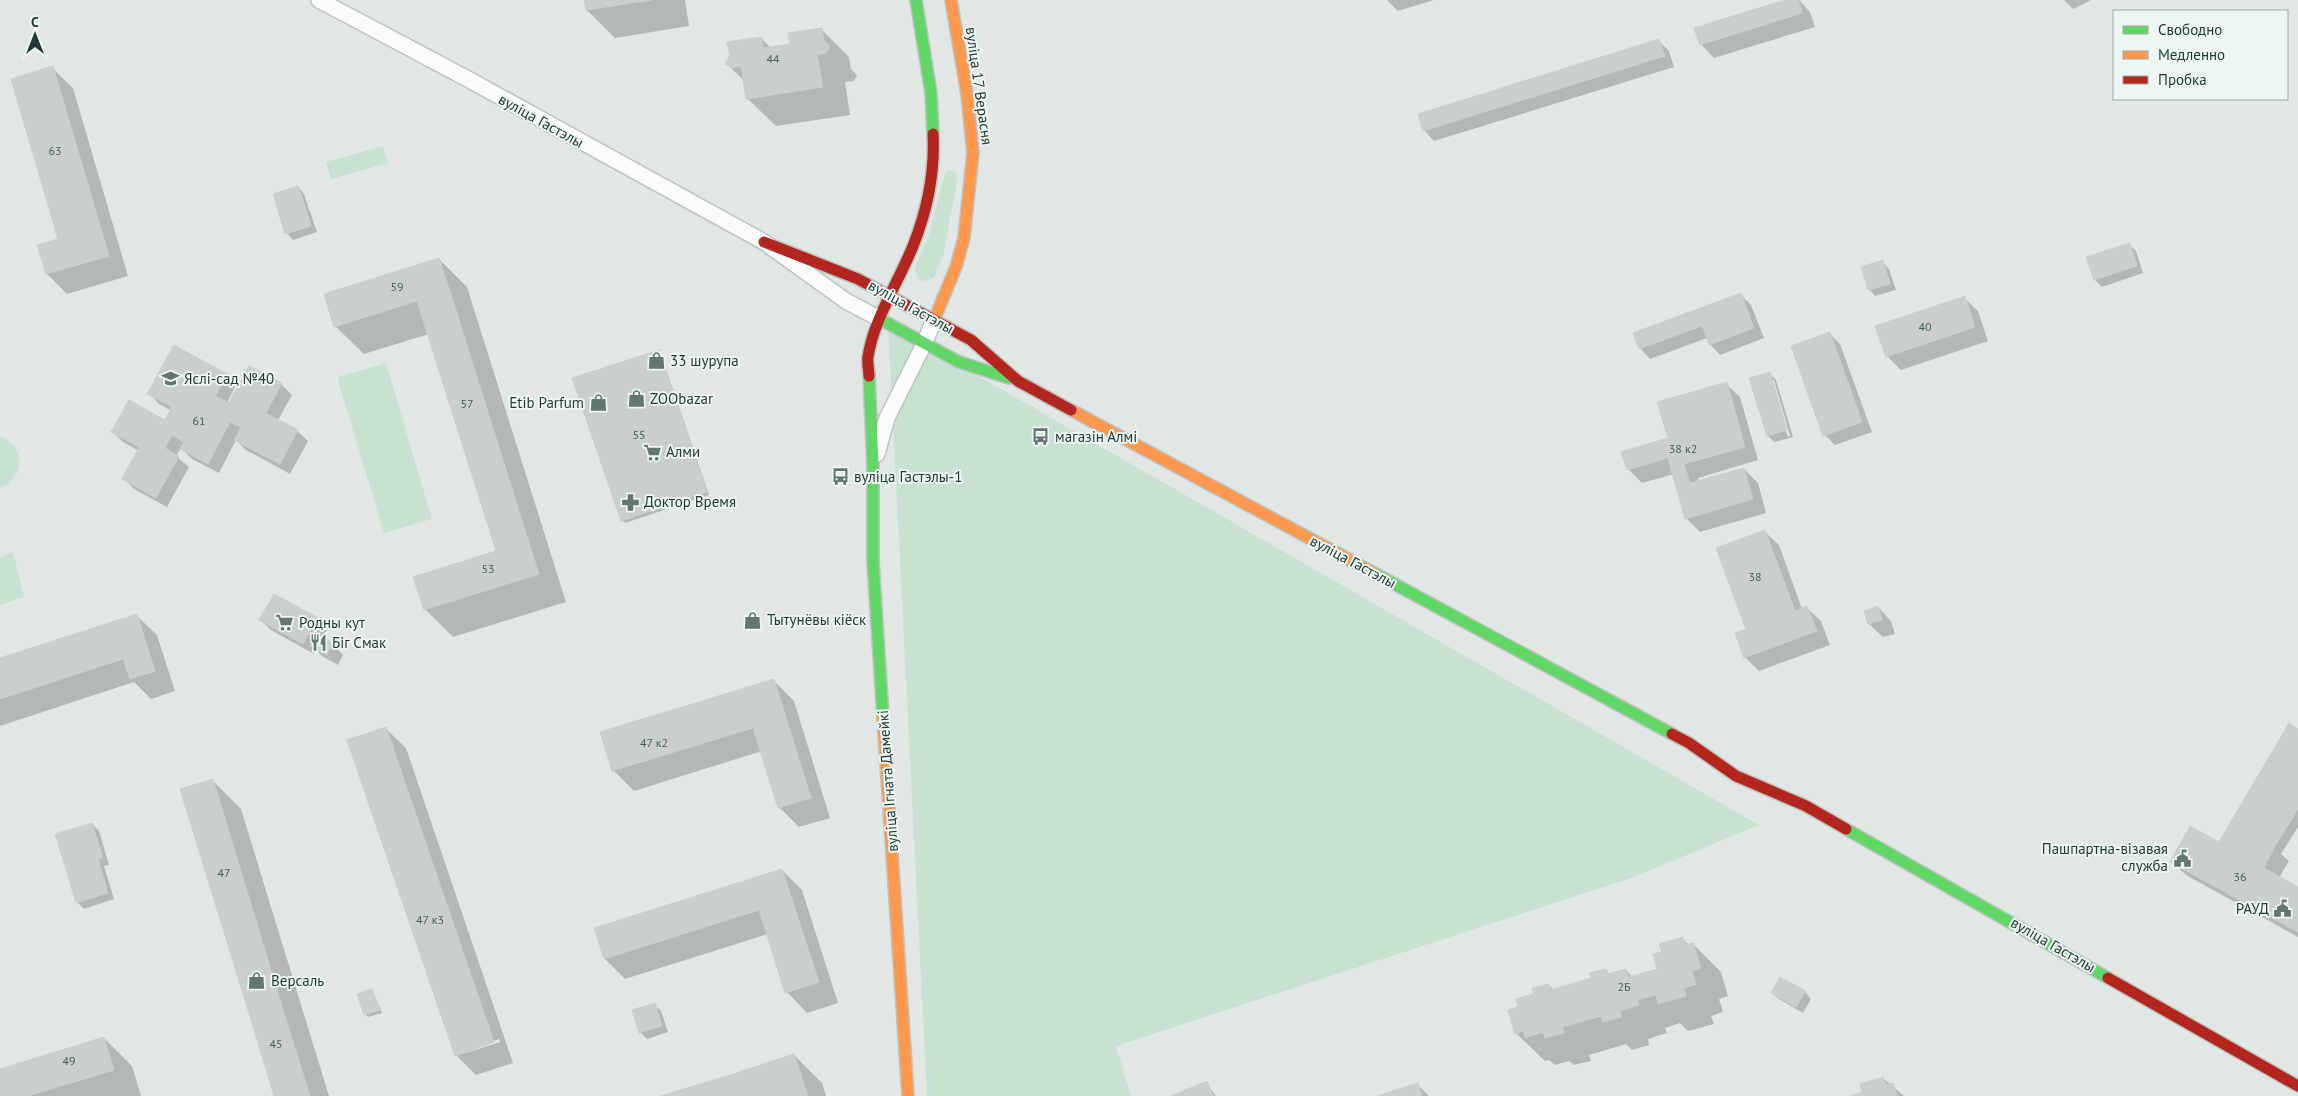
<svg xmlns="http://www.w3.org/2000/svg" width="2298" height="1096" viewBox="0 0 2298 1096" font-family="'PT Sans',sans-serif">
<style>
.green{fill:#c8e2d1}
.shadow{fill:#0003;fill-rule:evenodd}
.building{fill:#c9cfcd;stroke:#c9cfcd}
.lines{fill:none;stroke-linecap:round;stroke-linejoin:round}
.street-casing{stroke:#bdc4c1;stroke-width:18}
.fast-casing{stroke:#bcc4c1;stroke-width:14}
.slow-casing{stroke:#bcc4c1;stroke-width:14}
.jam-casing{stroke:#bcc4c1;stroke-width:14}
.street{stroke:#fafbfb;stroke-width:15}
.fast{stroke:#63d668;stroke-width:11}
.slow{stroke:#ff974d;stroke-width:11}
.jam{stroke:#b3261e;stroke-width:11}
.labels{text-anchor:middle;stroke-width:4;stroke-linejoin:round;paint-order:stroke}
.number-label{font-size:12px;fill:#4a605b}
.street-label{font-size:15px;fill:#1e3a34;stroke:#edf6f2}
.poi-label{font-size:15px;fill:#1e3a34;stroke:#edf6f2;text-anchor:start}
</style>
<rect width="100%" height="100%" fill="#e0e7e4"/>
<!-- green -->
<path class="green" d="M383 146 388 163 331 179 326 162Z
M950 170 957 173V183L943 256 934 278 925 281 920 280 915 272V267L928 238 945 173Z
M888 324 1759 825 1631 878 1116 1046 1131 1096H927Z
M386 363 432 519 384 533 337 377Z
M0 437C27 445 24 480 0 488Z
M13 552 24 597 0 605V557Z"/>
<!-- shadow -->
<path class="shadow" d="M586 0H685L689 26 615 38 587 10Z
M1387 0H1434L1398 11Z
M1789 0H1799L1810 12 1815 27 1714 58 1701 44Z
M2064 0H2091L2073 9Z
M821 29 849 57 851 69 857 75 854 81 845 82 850 115 776 126 747 98 745 82 726 63 731 56 761 38 771 48 791 45Z
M1659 41 1669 51 1674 67 1434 141 1424 130Z
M52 68 73 88 128 276 67 294 47 274 60 240Z
M298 187 304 194 317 232 293 240 287 233Z
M2130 245 2136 251 2143 273 2102 287 2095 280 2088 258Z
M439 259 467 287 566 602 453 637 425 609 497 552 429 334 364 354 335 326Z
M1882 262 1889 269 1896 290 1875 296 1869 289Z
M1741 295 1751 305 1764 338 1720 355 1710 344 1707 338 1650 359 1640 348Z
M1964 298 1978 311 1988 341 1901 370 1887 356Z
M1830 334 1840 344 1872 432 1835 445 1825 435Z
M658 351 661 354 709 495 625 523 622 520Z
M249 367 281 384 292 395 278 420 297 431 308 441 290 474 246 450 236 440 219 473 192 459 181 448 176 456 189 467 167 507 134 489 124 479 139 451 123 442 113 432 166 422 172 411 159 404 149 393 226 375 236 385 227 403 229 405Z
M1770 374 1776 380 1793 437 1774 442 1768 436ZM1771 380H1774L1790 436 1788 437Z
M1726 384 1740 397 1758 460 1698 478 1699 482 1744 469 1758 483 1766 513 1700 532 1686 518 1674 474 1642 483 1628 469 1669 439Z
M1765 532 1779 545 1802 609 1807 608 1821 621 1830 645 1759 671 1745 657Z
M1878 607 1891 621 1895 634 1883 637 1869 624Z
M136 615 157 635 175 691 151 699 134 682 0 726V660Z
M317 619 327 630 322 639 333 644 343 655 338 665 322 656 316 650 314 654 271 630 261 620Z
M774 681 794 701 830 818 799 827 779 807 762 751 634 791 613 770Z
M2289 725 2298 730V827L2281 854 2289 861 2279 878 2298 888V937L2186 875 2172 862 2219 844Z
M385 728 406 748 513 1063 476 1075 456 1055ZM499 1039 500 1042 466 1053V1051Z
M213 781 241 809 329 1096H275Z
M92 824 99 831 109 865 104 866 114 899 84 909 77 902Z
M782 870 802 890 838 1003 807 1013 787 992 768 934 625 979 605 959Z
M1682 938 1689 945 1693 944 1721 972 1728 996 1719 999 1723 1012 1711 1016 1714 1024 1688 1031 1680 1023 1665 1028 1667 1033 1648 1039 1649 1045 1632 1050 1626 1044 1589 1055 1591 1061 1574 1065 1569 1061 1555 1065 1549 1060 1545 1061 1516 1033 1520 1008 1549 985 1554 990 1593 979 1606 970 1610 975 1626 970 1633 977 1659 970 1663 953Z
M372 990 382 1013 368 1017 365 1014Z
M1805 992 1811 999 1803 1013 1779 999 1772 993Z
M654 1005 661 1011 668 1032 647 1039 640 1032Z
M104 1038 132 1066 141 1096H0V1070Z
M794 1055 822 1083 826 1096H666Z
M1883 1078 1904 1096H1853L1863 1092Z
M1206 1082 1216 1096H1175Z
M1417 1084 1429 1096H1381Z"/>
<!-- building -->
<path class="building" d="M584 0H652L586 10Z
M1785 0H1798L1802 13 1700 45 1694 28Z
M822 28 824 41 830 46 826 53 817 55 823 87 746 99 741 66 732 68 725 64 730 55 727 42 761 37 763 48 777 46 790 44 788 33Z
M1659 39 1665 56 1423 131 1418 114Z
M53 66 109 256 46 274 37 245 58 239 11 79Z
M298 186 305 206 279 214 273 194Z
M305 206 311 226 285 234 279 214Z
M2130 243 2137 266 2094 280 2086 257Z
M439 258 455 307 422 317 417 301 334 327 324 294Z
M1883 260 1890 284 1868 290 1861 267Z
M1741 293 1754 328 1709 345 1702 326 1639 349 1633 333Z
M1965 296 1975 327 1886 357 1875 326Z
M455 307 523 524 491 535 422 317Z
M1830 332 1862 422 1823 436 1791 346Z
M174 345 227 374 215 396 229 403 249 366 282 383 266 413 298 430 280 464 234 440 241 427 230 422 208 464 180 449 184 442 172 435 165 448 179 456 156 498 122 479 139 447 111 432 129 400 165 420 172 407 147 394Z
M659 350 707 492 621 521 572 378Z
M1770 372 1787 430 1767 436 1749 378Z
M1727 382 1745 447 1684 464 1690 483 1744 468 1753 499 1685 519 1668 458 1627 470 1621 452 1668 438 1657 402Z
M523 524 539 574 424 610 413 577 496 551 491 535Z
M1765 530 1795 611 1807 606 1817 631 1744 658 1735 633 1746 629 1716 548Z
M274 594 318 618 303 644 259 620Z
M1878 606 1882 620 1868 624 1864 611Z
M137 614 155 671 130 679 123 659 0 699V658Z
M316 634 333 643 327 655 310 646Z
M774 679 811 798 778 808 753 728 612 771 600 732Z
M2289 723 2298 729V809L2275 846 2246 830 2235 851 2219 842Z
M386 727 494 1042 455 1056 347 740Z
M213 779 284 1013 252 1023 180 789Z
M92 823 103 858 66 869 55 834Z
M2190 826 2235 851 2246 830 2275 846 2264 868 2298 887V932L2170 862Z
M98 859 108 893 76 903 66 869Z
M782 869 819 982 785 993 759 910 604 959 594 928Z
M1683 937 1685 945 1693 943 1701 968 1692 971 1696 984 1684 988 1686 996 1658 1004 1656 995 1638 1000 1639 1005 1620 1011 1622 1017 1603 1022 1601 1016 1562 1027 1564 1033 1545 1038 1543 1032 1525 1038 1524 1031 1515 1034 1508 1010 1518 1007 1516 999 1534 994 1532 988 1549 984 1551 990 1591 978 1590 973 1606 969 1608 974 1626 969 1629 977 1657 969 1653 954 1662 952 1659 944Z
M1780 977 1806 991 1796 1007 1771 993Z
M372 989 380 1010 364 1015 357 994Z
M655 1003 662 1026 639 1033 632 1010Z
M284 1013 310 1096H274L252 1023Z
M104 1037 114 1070 28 1096H0V1069Z
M794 1054 808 1096H661L727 1076Z
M1883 1077 1886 1085 1893 1083 1897 1096H1851L1862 1092 1860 1084Z
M1207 1081 1213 1096H1171Z
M1418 1083 1422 1096H1377Z"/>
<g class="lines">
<defs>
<path id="street" d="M319 0 466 78 764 242 846 301 880 319
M877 454 887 418 924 344 934 320"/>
<path id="fast" d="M916 0 931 93 933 134
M880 319 959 362 1009 378
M869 376 873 465V562L883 717
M1374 573 1672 734
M1846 829 2108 978"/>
<path id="slow" d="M934 320 956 267 964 238 973 153 967 94 951 0
M1071 410 1374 573
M883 717 908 1096"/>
<path id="jam" d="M764 242 858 279 971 340 1018 381 1071 410
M869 376C869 370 867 363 868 357 873 321 899 281 913 246 927 211 935 172 933 134
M1672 734 1689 743 1736 776 1806 806 1846 829
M2108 978 2298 1086"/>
</defs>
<!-- street casing -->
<use href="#street" class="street-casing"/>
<!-- fast casing -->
<use href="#fast" class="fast-casing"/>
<!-- slow casing -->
<use href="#slow" class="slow-casing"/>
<!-- jam casing -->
<use href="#jam" class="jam-casing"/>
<!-- street -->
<use href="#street" class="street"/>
<!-- fast -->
<use href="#fast" class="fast"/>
<!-- slow -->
<use href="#slow" class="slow"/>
<!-- jam -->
<use href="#jam" class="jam"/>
</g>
<!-- icons -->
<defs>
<symbol id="shop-bare" viewBox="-9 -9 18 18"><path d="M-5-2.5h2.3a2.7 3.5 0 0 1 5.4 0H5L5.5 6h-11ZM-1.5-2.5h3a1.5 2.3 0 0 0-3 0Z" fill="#627772" stroke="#edf6f2" stroke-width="2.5" paint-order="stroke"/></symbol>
<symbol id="school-bare" viewBox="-9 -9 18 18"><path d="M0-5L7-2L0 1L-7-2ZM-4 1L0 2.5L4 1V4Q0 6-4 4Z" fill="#627772" stroke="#edf6f2" stroke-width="2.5" paint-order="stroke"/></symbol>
<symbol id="bus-bare" viewBox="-9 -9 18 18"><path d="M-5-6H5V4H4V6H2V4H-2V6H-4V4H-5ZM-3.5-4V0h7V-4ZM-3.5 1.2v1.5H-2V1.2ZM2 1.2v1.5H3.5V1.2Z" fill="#627772" stroke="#edf6f2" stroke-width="2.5" paint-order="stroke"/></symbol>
<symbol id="supermarket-bare" viewBox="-9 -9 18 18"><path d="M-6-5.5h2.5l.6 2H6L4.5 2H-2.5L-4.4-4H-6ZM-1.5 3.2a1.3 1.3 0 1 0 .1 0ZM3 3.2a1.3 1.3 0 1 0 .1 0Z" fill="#627772" stroke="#edf6f2" stroke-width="2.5" paint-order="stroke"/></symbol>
<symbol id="pharmacy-bare" viewBox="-9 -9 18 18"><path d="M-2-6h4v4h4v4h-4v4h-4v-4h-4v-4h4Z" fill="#627772" stroke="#edf6f2" stroke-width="2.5" paint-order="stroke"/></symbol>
<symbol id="restaurant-bare" viewBox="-9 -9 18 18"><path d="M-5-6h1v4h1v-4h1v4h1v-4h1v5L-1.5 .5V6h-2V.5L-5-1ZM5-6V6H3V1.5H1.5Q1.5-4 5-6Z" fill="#627772" stroke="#edf6f2" stroke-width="2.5" paint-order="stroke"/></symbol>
<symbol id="civic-bare" viewBox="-9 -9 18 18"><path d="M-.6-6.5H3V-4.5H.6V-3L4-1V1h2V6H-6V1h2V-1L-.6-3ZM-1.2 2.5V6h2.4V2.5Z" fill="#627772" stroke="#edf6f2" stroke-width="2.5" paint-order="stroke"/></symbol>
</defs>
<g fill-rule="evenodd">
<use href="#shop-bare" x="644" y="348" width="25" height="25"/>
<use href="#school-bare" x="158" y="366" width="25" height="25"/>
<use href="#shop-bare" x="624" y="386" width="25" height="25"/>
<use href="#shop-bare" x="586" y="390" width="25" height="25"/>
<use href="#bus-bare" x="1028" y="424" width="25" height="25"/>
<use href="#supermarket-bare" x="640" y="440" width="25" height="25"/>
<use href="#bus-bare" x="828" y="464" width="25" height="25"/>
<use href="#pharmacy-bare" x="618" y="490" width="25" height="25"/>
<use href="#shop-bare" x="740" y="608" width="25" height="25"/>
<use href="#supermarket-bare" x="272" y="610" width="25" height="25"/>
<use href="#restaurant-bare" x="306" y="630" width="25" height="25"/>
<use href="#civic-bare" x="2170" y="846" width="25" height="25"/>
<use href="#civic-bare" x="2270" y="896" width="25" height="25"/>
<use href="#shop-bare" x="244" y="968" width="25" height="25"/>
</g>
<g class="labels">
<!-- number labels -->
<g class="number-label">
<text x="773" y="63">44</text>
<text x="55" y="155">63</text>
<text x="397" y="291">59</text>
<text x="1925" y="331">40</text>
<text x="467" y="408">57</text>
<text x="199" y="425">61</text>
<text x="639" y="439">55</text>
<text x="1683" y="453">38 к2</text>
<text x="488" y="573">53</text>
<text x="1755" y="581">38</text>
<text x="654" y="747">47 к2</text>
<text x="224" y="877">47</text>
<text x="2240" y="881">36</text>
<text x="430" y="924">47 к3</text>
<text x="1624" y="991">2Б</text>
<text x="276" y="1048">45</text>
<text x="69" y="1065">49</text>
</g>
<!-- street labels -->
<g class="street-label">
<text transform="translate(979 86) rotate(82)" y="5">вуліца 17 Верасня</text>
<text transform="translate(541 121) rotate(29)" y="5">вуліца Гастэлы</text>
<text transform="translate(911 307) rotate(29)" y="5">вуліца Гастэлы</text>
<text transform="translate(1353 562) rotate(28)" y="5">вуліца Гастэлы</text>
<text transform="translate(888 781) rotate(-94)" y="5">вуліца Ігната Дамейкі</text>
<text transform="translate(2053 945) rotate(30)" y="5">вуліца Гастэлы</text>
</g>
<!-- poi labels -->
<g class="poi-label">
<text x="670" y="366">33 шурупа</text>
<text x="184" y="384">Яслі-сад №40</text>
<text x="650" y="404">ZOObazar</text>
<text x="584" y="408" text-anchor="end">Etib Parfum</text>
<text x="1055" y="442">магазін Алмі</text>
<text x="666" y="457">Алми</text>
<text x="854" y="482">вуліца Гастэлы-1</text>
<text x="644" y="507">Доктор Время</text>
<text x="767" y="625">Тытунёвы кіёск</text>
<text x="299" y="628">Родны кут</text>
<text x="332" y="648">Біг Смак</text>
<text x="2168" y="854" text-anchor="end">Пашпартна-візавая<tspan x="2168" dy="17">служба</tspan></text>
<text x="2269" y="914" text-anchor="end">РАУД</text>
<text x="271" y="986">Версаль</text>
</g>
</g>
<!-- legend -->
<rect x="2113" y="10" width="175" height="90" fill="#edf6f2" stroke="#9aaba6"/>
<rect x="2123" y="26" width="25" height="8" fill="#63d668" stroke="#9aaba6"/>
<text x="2158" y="35" font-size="15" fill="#1e3a34">Свободно</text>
<rect x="2123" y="51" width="25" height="8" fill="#ff974d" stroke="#9aaba6"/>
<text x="2158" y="60" font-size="15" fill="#1e3a34">Медленно</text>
<rect x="2123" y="76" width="25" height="8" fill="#b3261e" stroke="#9aaba6"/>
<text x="2158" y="85" font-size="15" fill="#1e3a34">Пробка</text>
<!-- north arrow -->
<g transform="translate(35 35)" stroke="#edf6f2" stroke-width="4" paint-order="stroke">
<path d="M0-4L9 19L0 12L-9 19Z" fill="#1e3a34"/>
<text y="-8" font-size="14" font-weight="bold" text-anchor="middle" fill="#1e3a34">С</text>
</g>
</svg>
